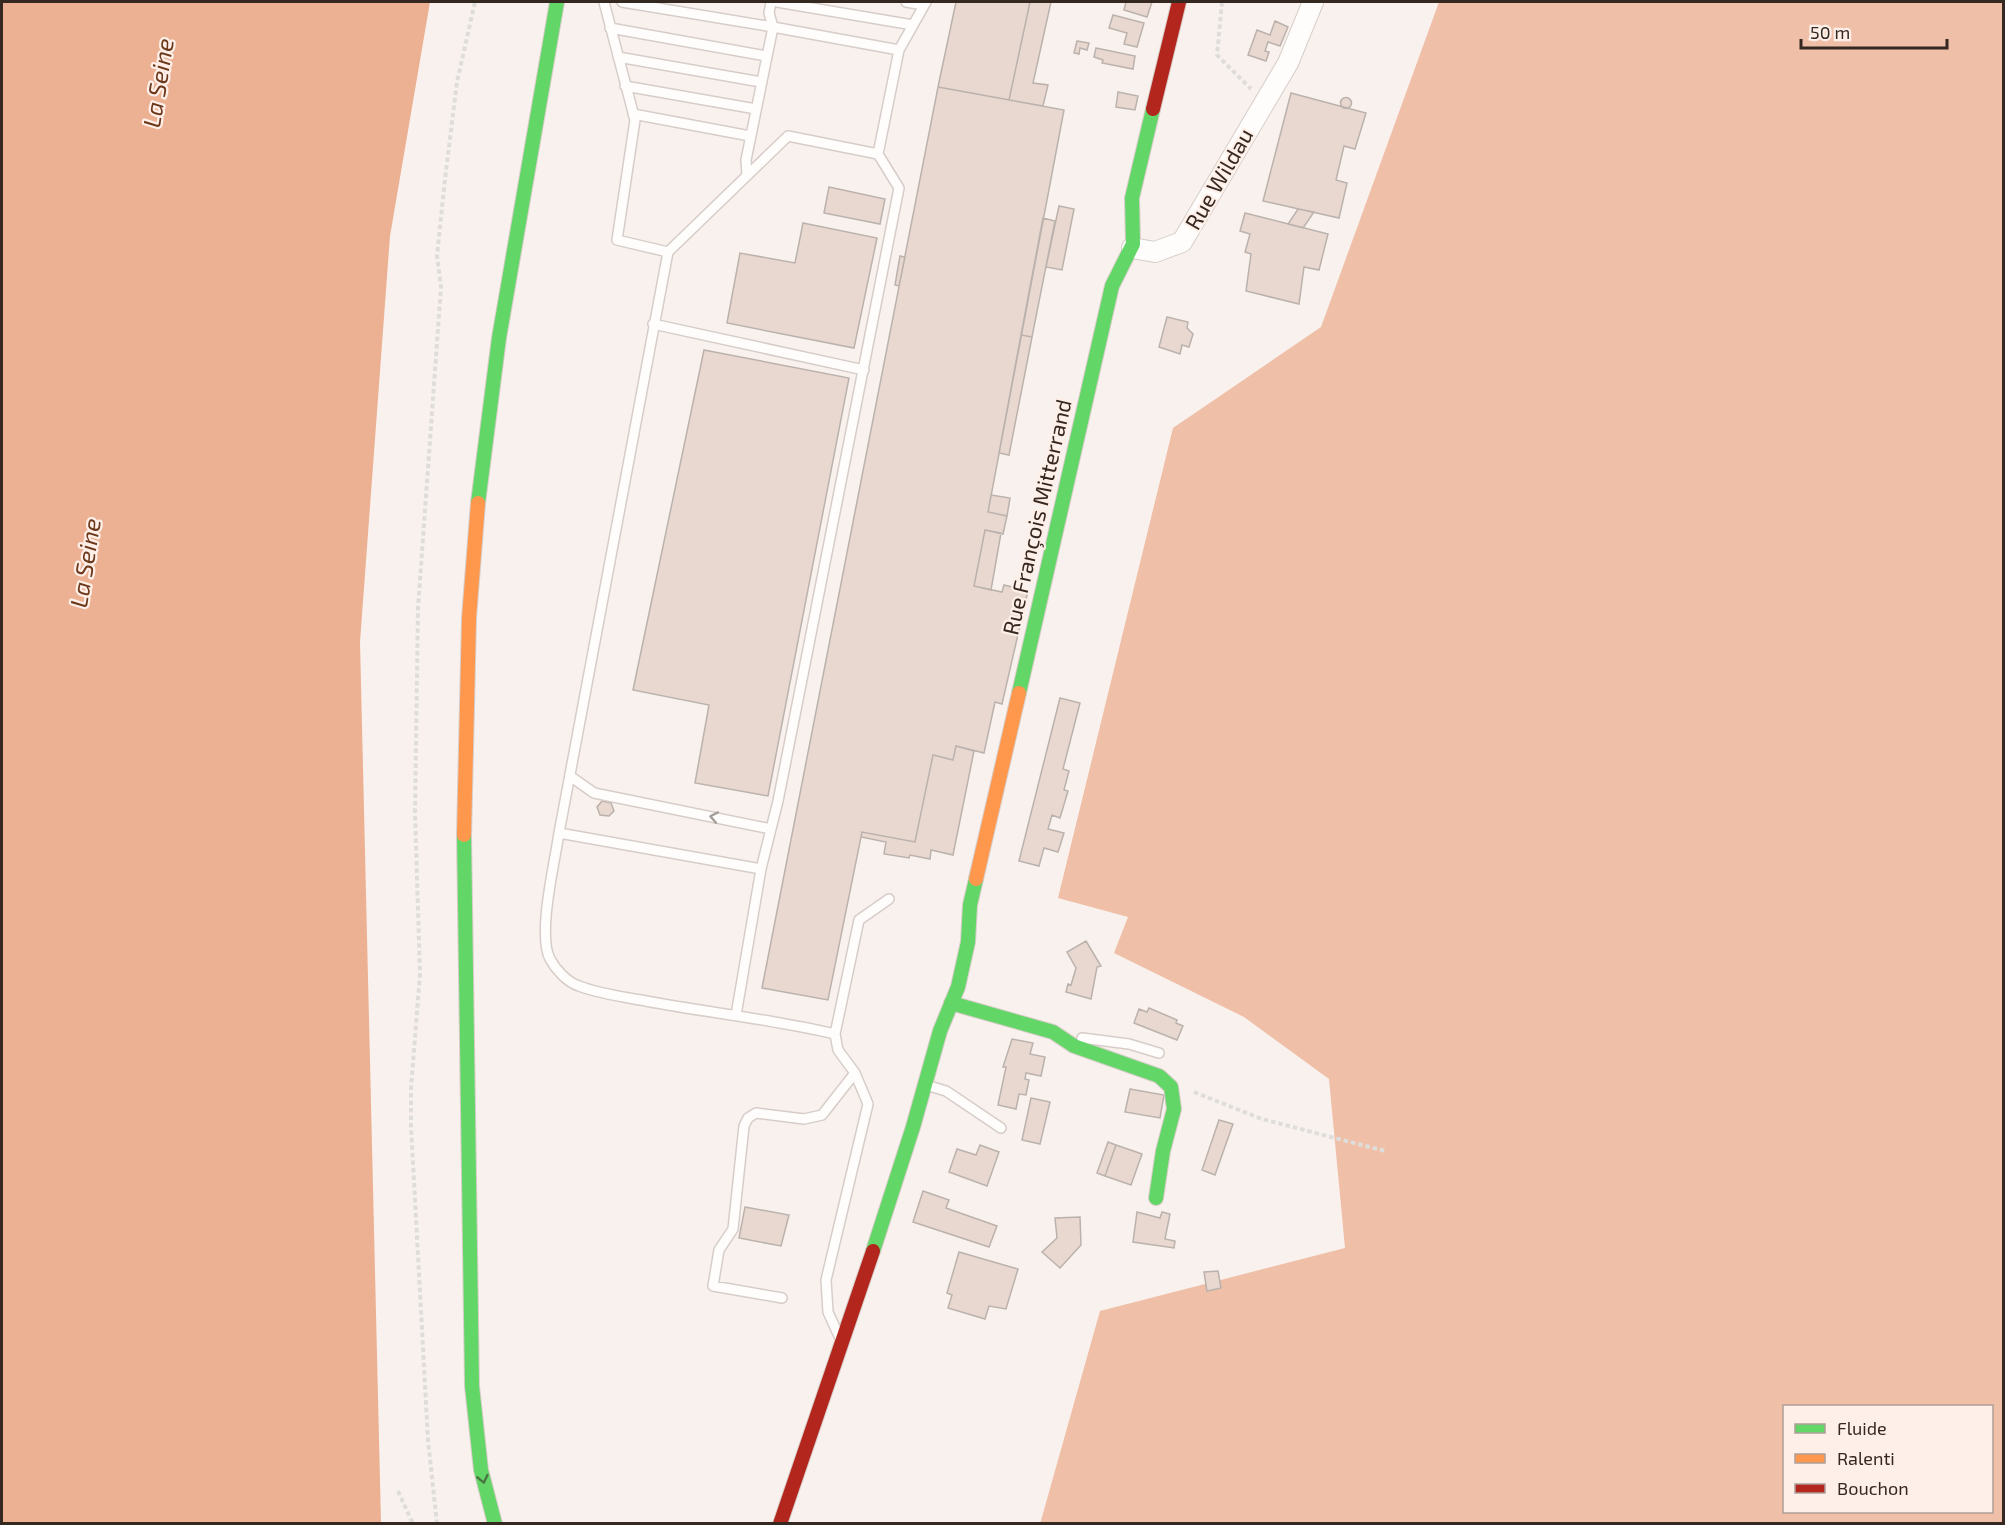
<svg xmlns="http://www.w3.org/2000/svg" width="2005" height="1525" viewBox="0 0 2005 1525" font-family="'Exo 2',sans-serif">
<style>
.forest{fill:#efbfa7;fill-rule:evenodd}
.water{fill:#ecb193}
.building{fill:#e8d8cf;stroke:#bbb2ad;stroke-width:1.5}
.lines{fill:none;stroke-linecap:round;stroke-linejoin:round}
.lane-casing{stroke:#d7cdc8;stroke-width:12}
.street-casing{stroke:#d7cdc8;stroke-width:22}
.fast-casing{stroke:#d7cdc8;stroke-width:16}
.slow-casing{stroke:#d7cdc8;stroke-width:16}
.jam-casing{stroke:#d7cdc8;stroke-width:16}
.path{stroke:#dfdddb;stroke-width:4;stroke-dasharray:4.5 3;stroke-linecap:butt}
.lane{stroke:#fefdfc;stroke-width:9}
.street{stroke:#fefdfc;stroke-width:20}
.fast{stroke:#63d668;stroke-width:14}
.slow{stroke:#ff974d;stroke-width:14}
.jam{stroke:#b3261e;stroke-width:14}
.oneway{stroke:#a49d99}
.oneway2{stroke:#4a7641}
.labels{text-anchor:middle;stroke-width:4.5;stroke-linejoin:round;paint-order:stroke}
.street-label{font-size:22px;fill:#352821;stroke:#feefe8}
.water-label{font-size:24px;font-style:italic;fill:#6d391c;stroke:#feefe8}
</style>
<rect width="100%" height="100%" fill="#f9f1ed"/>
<!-- forest -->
<path class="forest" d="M1439 2H2003V1523L1040 1524 1100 1311 1345 1248 1329 1079 1244 1017 1114 953 1128 917 1058 898 1173 428 1321 327ZM1784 1406H1992V1512H1784Z"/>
<!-- water -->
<path class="water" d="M2 2H430L390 236 360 642 381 1523H2Z"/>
<!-- building -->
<path class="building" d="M956 2H1030L1009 100 938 87Z
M1030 2H1051L1033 83 1048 85 1043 106 1009 100Z
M1126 2H1152L1147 17 1124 10Z
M1113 15 1144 23 1137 47 1124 44 1127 33 1109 28Z
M1275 21 1288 27 1280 46 1268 42 1265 51 1269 52 1266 61 1248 55 1257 30 1270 35Z
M1077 41 1089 43 1087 50 1080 48 1079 54 1074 53Z
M1096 48 1135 56 1133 69 1102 63 1103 60 1094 57Z
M938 87 1064 110 988 512 1007 516 1003 534 985 530 974 586 1002 592 1004 585 1028 591 1002 704 995 702 984 753 956 746 953 760 933 755 915 842 862 832 828 1000 762 988Z
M1118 92 1138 96 1135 110 1116 107Z
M1291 93 1366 113 1355 149 1344 146 1336 180 1347 183 1339 218 1263 201Z
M1340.5 103a5.5 5.5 0 1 1 11 0a5.5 5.5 0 1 1-11 0Z
M829 187 885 199 880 224 824 213Z
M1059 206 1074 209 1062 270 1046 267Z
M1298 209 1314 212 1303 228 1288 224Z
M1245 213 1328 234 1319 270 1304 267 1299 304 1246 291 1251 254 1245 252 1250 234 1240 231Z
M1043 218 1055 221 1032 337 1021 335Z
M803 223 877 238 854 348 727 323 740 253 795 263Z
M900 256 905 257 899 286 895 285Z
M1167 317 1188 322 1187 328 1193 334 1189 347 1182 345 1180 354 1159 347Z
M1021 335 1032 337 1009 455 999 453Z
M704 350 849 378 768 796 695 783 709 705 633 690Z
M991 495 1010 498 1007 516 988 512Z
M985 530 1001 533 991 590 974 586Z
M1060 698 1080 703 1063 769 1069 771 1064 790 1068 791 1060 818 1052 815 1048 829 1064 833 1058 852 1044 848 1039 866 1019 861Z
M956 746 974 751 953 855 931 850 930 859 910 855 909 858 884 854 886 842 861 837 862 832 915 842 933 755 953 760Z
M602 801 611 803 614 811 609 816 600 815 597 807Z
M1086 941 1101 966 1097 967 1091 999 1066 992 1068 984 1071 985 1076 968 1067 952Z
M1149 1008 1177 1020 1176 1023 1183 1026 1177 1040 1134 1023 1139 1009 1147 1012Z
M1012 1039 1033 1043 1030 1054 1045 1057 1041 1076 1026 1073 1025 1079 1029 1080 1026 1095 1019 1094 1016 1109 998 1105 1006 1067H1003Z
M1130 1089 1164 1095 1160 1118 1125 1112Z
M1031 1098 1050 1102 1040 1144 1022 1140Z
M1219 1120 1233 1124 1215 1175 1202 1170Z
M1108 1142 1116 1145 1105 1176 1097 1173Z
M980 1145 999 1152 987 1186 949 1172 957 1149 976 1155Z
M1116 1145 1142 1154 1131 1185 1105 1176Z
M923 1191 949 1200 946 1208 997 1226 989 1247 913 1222Z
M745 1207 789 1215 781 1246 739 1238Z
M1137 1212 1160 1218 1162 1212 1170 1214 1165 1239 1175 1241 1174 1248 1133 1242Z
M1080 1217 1081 1245 1060 1268 1042 1252 1057 1238 1055 1218Z
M959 1252 1018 1269 1006 1309 989 1306 985 1319 948 1308 952 1295 947 1293Z
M1218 1271 1221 1288 1207 1291 1204 1272Z"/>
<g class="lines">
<defs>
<path id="lane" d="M604 2 635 120 617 240 668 252
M622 2 773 27 769 13 771 2
M777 2 913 25
M906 2 924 5
M610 28 766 56
M618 57 761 82
M625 86 756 109
M633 114 750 136
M878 154 899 50 926 2
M747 175 746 160 773 27 899 50
M653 324 864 370
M570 776 594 793 771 829
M559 833C555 862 537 934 550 959 556 970 567 982 579 986 600 994 624 997 646 1001 709 1013 772 1019 835 1034
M736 1015 761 869 778 801 899 188 878 154 788 136 668 252 559 833 761 869
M1082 1038 1129 1044 1159 1053
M926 1085 946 1091 1001 1128
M782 1298 713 1286 719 1250 733 1229 744 1126 748 1118 756 1113 804 1119 822 1115 855 1073
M839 1336 828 1312 826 1280 868 1104 855 1073 838 1050 835 1034 859 920 889 899"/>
<path id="street" d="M1132 248 1155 252 1182 242 1288 63 1313 2"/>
<path id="fast" d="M478 503 499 338 557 2
M1019 693 1112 286 1133 244 1132 198 1153 109
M464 835 472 1386 481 1470 495 1524
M951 1003 1053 1032 1074 1046 1159 1076 1171 1087 1174 1109 1163 1151 1156 1198
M873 1251 913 1127 940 1031 958 987 968 942 970 905 976 879"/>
<path id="slow" d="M464 835 469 618 478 503
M976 879 1019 693"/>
<path id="jam" d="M1153 109 1179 2
M780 1524 873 1251"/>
</defs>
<!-- lane casing -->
<use href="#lane" class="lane-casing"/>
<!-- street casing -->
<use href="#street" class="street-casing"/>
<!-- fast casing -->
<use href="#fast" class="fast-casing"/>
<!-- slow casing -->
<use href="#slow" class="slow-casing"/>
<!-- jam casing -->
<use href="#jam" class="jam-casing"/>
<!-- path -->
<path class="path" d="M1222 2 1217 55 1251 89
M1194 1092 1262 1119 1385 1151
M398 1491 413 1524
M437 1524 428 1440 411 1126V1088L420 974 415 812 418 608 441 287 437 256 445 179 457 82 475 2"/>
<!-- lane -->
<use href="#lane" class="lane"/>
<!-- street -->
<use href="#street" class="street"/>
<!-- fast -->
<use href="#fast" class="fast"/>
<!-- slow -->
<use href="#slow" class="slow"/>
<!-- jam -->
<use href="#jam" class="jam"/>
</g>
<!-- one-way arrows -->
<defs><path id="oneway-chevron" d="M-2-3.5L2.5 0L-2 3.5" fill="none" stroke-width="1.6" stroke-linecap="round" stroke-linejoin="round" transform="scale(1.5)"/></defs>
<use class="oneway" href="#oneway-chevron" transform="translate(714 817) rotate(-169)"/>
<use class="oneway2" href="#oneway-chevron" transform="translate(483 1479) rotate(77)"/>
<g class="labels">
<!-- street labels -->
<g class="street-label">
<text transform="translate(1219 179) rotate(-60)" y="8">Rue Wildau</text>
<text transform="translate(1037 517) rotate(-77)" y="8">Rue François Mitterrand</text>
</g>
<!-- water labels -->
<g class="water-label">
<text transform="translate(159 83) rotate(-81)" y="8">La Seine</text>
<text transform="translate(86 563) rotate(-81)" y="8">La Seine</text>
</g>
</g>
<!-- border -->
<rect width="2005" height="1525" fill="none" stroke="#352821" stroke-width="6"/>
<!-- legend -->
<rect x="1783" y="1405" width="210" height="108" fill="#feefe8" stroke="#ae9f98" stroke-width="1.5"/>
<rect x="1795" y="1424" width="30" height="9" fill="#63d668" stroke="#ae9f98" stroke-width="1.5"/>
<text x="1837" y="1435" font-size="18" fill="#352821">Fluide</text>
<rect x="1795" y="1454" width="30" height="9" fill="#ff974d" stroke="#ae9f98" stroke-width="1.5"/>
<text x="1837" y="1465" font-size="18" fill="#352821">Ralenti</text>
<rect x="1795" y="1484" width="30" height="9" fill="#b3261e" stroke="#ae9f98" stroke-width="1.5"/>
<text x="1837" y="1495" font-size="18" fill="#352821">Bouchon</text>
<!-- scale -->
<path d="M1801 39v9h146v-9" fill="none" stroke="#352821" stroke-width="3"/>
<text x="1810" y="39" font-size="18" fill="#352821" stroke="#feefe8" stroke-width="4.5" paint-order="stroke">50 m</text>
</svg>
